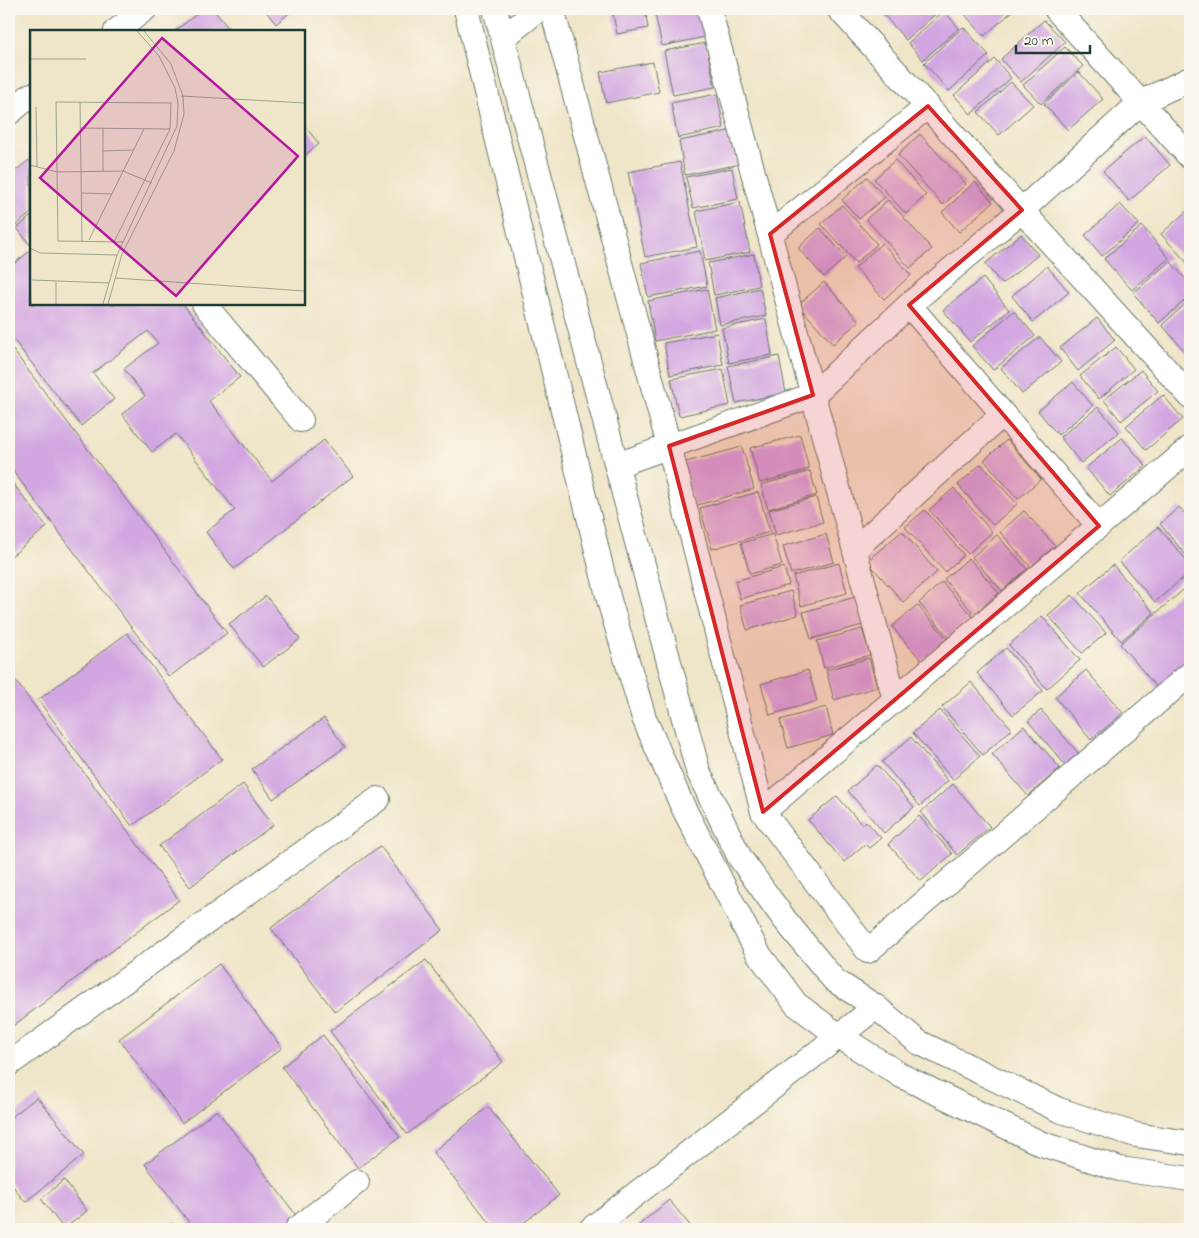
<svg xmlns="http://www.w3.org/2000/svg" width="1199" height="1238" viewBox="0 0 1199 1238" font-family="'Indie Flower',sans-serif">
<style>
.building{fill:#d2a6e1}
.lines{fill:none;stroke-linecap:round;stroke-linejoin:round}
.minor-casing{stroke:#687868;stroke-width:26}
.minor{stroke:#fff;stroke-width:24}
.marked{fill:#d62828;fill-opacity:0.2;stroke:#d62828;stroke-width:4;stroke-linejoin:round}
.inset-road{fill:none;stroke:#9ca28d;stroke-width:1}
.view{fill:#b5179e;fill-opacity:0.15;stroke:#b5179e;stroke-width:2.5}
.inset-edge{fill:none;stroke:#1f3d34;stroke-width:2.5}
</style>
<rect width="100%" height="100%" fill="#fbf7ec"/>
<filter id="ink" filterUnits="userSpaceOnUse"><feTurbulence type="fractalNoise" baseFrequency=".02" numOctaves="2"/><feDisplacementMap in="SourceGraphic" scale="10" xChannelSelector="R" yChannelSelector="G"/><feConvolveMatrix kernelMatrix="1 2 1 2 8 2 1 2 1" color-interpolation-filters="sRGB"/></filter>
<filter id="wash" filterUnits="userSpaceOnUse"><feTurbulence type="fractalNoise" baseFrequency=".0096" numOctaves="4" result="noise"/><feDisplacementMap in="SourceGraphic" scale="20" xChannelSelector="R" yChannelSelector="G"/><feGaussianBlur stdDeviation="1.12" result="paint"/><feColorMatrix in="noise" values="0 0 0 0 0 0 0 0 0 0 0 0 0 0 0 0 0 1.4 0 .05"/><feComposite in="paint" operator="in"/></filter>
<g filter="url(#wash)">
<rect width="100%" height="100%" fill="#efe5c8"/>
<g id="blocks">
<!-- building -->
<path class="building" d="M203 9H213L231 31H175Z
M264 9H294L276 24Z
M612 9H645L648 28 617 34Z
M654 9H705L710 36 662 46Z
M888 9H941L906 40 883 14Z
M960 9H1015L984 36Z
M944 11 959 28 923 60 908 43Z
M1044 20 1065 42 1021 82 1001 59Z
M963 27 989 55 949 91 924 63Z
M706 43 715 87 673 95 664 51Z
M1065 47 1083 66 1041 104 1023 85Z
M995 59 1011 78 971 114 954 95Z
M653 62 659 92 606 103 600 72Z
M1079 72 1103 99 1068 130 1044 104Z
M1011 82 1033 105 999 135 978 112Z
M717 94 724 128 678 138 671 103Z
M304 125 319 144 304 156Z
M734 130 741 164 685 175 679 141Z
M920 134 966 184 943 205 898 155Z
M1145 136 1170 165 1129 201 1103 171Z
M29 160 31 163V213L9 231V176Z
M895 160 926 195 906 214 874 179Z
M680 162 697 247 645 257 628 172Z
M732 168 738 199 693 208 686 177Z
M867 177 885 197 859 219 842 200Z
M975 182 993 202 959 232 942 212Z
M888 200 932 249 910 268 866 219Z
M740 202 750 252 705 261 696 211Z
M1120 204 1139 224 1102 256 1085 235Z
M842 205 877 244 856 263 821 224Z
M1190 208V263L1188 264 1161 234Z
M31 216V246L17 228Z
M1142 226 1169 258 1132 290 1104 259Z
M820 228 846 257 824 277 798 248Z
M1021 234 1038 255 1002 284 985 264Z
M882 243 911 275 884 299 855 268Z
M31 250V304H183L240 377 209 401 272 481 324 440 353 476 234 569 206 532 235 510 176 434 152 452 122 414 145 396 124 369 158 343 148 331 93 373 114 399 81 426 9 334V268Z
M700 251 707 286 648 297 641 263Z
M754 254 759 286 714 295 708 263Z
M1170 261 1190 284V296L1159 323 1133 293Z
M1047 266 1069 292 1033 322 1012 296Z
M983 278 1009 310 970 342 943 310Z
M824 282 859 321 833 344 798 305Z
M760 288 766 316 720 325 715 298Z
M707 289 715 329 655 341 648 301Z
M1190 300V353L1188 355 1162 325Z
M1014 311 1035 336 993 370 972 346Z
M1097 318 1115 340 1078 371 1060 348Z
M766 319 772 355 729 363 722 328Z
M717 333 723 365 670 375 664 343Z
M1040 337 1061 362 1022 394 1001 368Z
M9 345 227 633 169 677 9 466Z
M1116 347 1134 369 1099 399 1080 376Z
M779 356 786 393 736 403 728 366Z
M723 369 730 405 679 416 671 379Z
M1141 370 1158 391 1121 421 1104 400Z
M1073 382 1093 406 1058 435 1038 411Z
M1163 395 1183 419 1146 450 1126 426Z
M1098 407 1119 432 1081 463 1060 437Z
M800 435 809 469 760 483 750 448Z
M1122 438 1146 466 1110 496 1086 468Z
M1007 440 1041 479 1018 499 984 460Z
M742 447 754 489 694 506 682 463Z
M981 464 1017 504 993 525 958 485Z
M810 471 817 495 768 509 761 485Z
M9 478 47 527 9 558Z
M954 488 992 532 968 554 929 510Z
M758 492 770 532 712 549 700 508Z
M816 497 823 522 776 535 769 510Z
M1179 507 1190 520V560L1160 524Z
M925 510 964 555 945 572 905 527Z
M1024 511 1055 546 1031 567 1000 532Z
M1158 527 1190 564V572L1155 602 1119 561Z
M902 531 937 572 903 602 867 561Z
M773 534 782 565 750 574 741 543Z
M826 534 834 562 791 574 783 546Z
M997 535 1027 569 1002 591 972 557Z
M969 558 999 593 974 614 944 579Z
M839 563 847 593 801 606 793 576Z
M1113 565 1154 613 1121 641 1080 593Z
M784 567 789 585 740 599 735 581Z
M942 582 973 617 949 637 919 603Z
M1189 585 1190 586V663L1159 690 1120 644Z
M791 591 798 615 747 630 740 605Z
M1072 595 1106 633 1082 653 1048 615Z
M266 596 300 639 263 667 229 624Z
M855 597 863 625 811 639 803 612Z
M917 605 947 638 922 661 892 627Z
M1042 616 1080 660 1047 689 1009 645Z
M862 629 870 655 824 668 817 641Z
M127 633 222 759 132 826 38 700Z
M1006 648 1043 691 1013 715 977 673Z
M869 658 877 687 834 700 826 670Z
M808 670 817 701 770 715 761 684Z
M1086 670 1123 713 1091 740 1055 697Z
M9 672 179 900 9 1029Z
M971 682 1012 729 983 755 942 707Z
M826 707 833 735 788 748 780 720Z
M940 710 980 756 953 780 913 733Z
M1041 710 1081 756 1067 767 1028 721Z
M324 718 345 747 273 799 252 769Z
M1024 726 1060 768 1028 796 992 754Z
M911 737 948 781 920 806 882 762Z
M877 765 914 807 884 833 848 791Z
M243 784 273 825 190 887 159 846Z
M953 784 990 827 957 855 921 812Z
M837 796 862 825 866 821 881 838 869 848 865 844 844 862 808 820Z
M919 816 952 854 921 881 888 844Z
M380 846 443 930 335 1012 271 928Z
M426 960 503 1062 407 1134 330 1031Z
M219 964 282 1048 182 1123 119 1039Z
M323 1035 400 1137 358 1168 282 1067Z
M37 1097 84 1155 25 1202 9 1181V1119Z
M488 1107 559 1195 516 1229H495L433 1152Z
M217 1110 299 1219 284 1229H194L145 1164Z
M64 1180 87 1211 64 1229 41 1199Z
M669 1200 693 1229H634Z
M172 1223 177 1229H164Z"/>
</g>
</g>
<g filter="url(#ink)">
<use href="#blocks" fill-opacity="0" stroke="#687868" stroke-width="1"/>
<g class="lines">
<defs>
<path id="minor" d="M466 9 609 600 644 718 682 805 758 953 796 1004 839 1036 902 1076 1042 1144 1120 1169 1190 1179
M495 9 698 771 740 858 785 920 834 980 876 1007 918 1042 1059 1110 1136 1135 1190 1143
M552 9 669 446 763 812 868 951 1190 674
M709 9 895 700
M839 9 1190 396
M1056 9 1190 157
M116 31 145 9
M503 38 539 9
M9 113 31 95
M770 234 928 106
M204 304 301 420
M909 305 1099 526
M617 465 813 395 909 305 1022 210 1141 102 1190 79
M855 549 1003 414
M763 812 1190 448
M9 1064 378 799
M297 1229 357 1182
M591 1229 876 1007"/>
</defs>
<!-- minor casing -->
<use href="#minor" class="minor-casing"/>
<!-- minor -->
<use href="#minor" class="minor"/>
</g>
</g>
<!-- marked area -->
<path class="marked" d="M928 106 1022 210 909 305 1099 526 763 812 669 446 813 395 770 234Z"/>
<!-- overview -->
<g transform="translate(30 30)">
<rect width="275" height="275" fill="#efe5c8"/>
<path class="inset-road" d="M0 29H56M151 66 275 73M50 73 52 211M6 77 7 137M50 98 140 99M73 121 103 120M0 135 27 142 93 141 122 153M73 142V98M52 163 82 164M59 210 114 99M84 212 140 99 141 73 26 72 28 211 93 212M0 218 10 223 87 225M0 234 1 274M85 248 275 261M2 250 79 253M26 274V251M73 274 87 225 147 96 148 73 145 58 129 26 107 1M78 274 92 224 144 121 154 84 153 66 141 34 114 1"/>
<path class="view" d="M132 8 268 126 146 266 10 148Z"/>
<rect width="275" height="275" class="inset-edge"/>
</g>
<!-- margin -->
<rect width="1199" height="1238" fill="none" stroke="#fbf7ec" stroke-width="30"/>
<!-- scale -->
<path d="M1016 45v8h74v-8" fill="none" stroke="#1f3d34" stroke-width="2.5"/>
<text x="1024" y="45" font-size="15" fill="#1f3d34" stroke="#fbf7ec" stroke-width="4" paint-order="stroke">20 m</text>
</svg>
